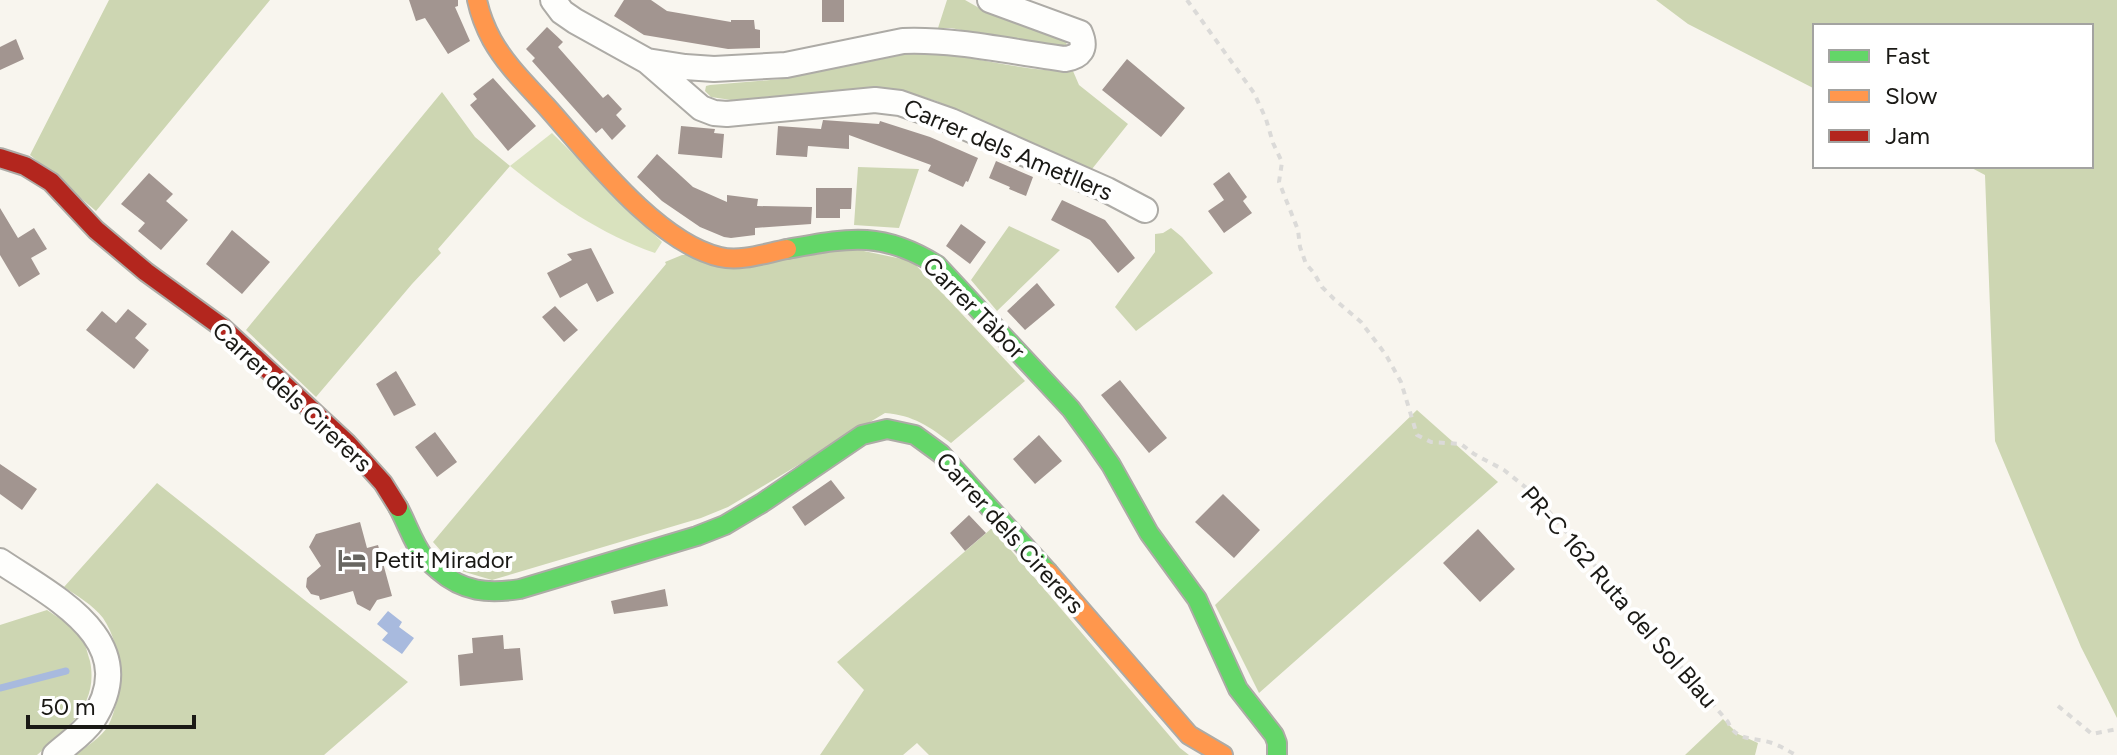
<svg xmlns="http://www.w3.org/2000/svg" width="2117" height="755" viewBox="0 0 2117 755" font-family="Figtree,sans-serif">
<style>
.green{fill:#d9e2be}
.forest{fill:#cdd6b2}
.water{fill:#a8bade}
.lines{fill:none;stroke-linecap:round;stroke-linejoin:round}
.stream{stroke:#a8bade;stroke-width:7}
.building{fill:#a29590}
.street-casing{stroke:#adaba6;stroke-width:28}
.fast-casing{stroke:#adaba6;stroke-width:22}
.slow-casing{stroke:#adaba6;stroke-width:22}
.jam-casing{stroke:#adaba6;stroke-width:22}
.path{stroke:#dbdad8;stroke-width:4;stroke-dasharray:6 6;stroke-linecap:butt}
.street{stroke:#fefefc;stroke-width:24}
.fast{stroke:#63d668;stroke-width:18}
.slow{stroke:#ff974d;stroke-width:18}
.jam{stroke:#b3261e;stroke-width:18}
.labels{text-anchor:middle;stroke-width:8;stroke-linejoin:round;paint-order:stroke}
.street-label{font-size:24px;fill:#1a1915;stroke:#fff}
.poi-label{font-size:24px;fill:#1a1915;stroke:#fff;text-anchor:start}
</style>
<rect width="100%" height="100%" fill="#f8f5ee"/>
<!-- green -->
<path class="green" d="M552 133 662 242 655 253C602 235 553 201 510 166Z"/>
<!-- forest -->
<path class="forest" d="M109 0H270L96 211 30 155Z
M947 0H965L988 13 1066 42 1067 46 1065 47 1032 44 951 28H938Z
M1656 0H2117V718L2081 647 1995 441 1985 175 1968 166H2091V26H1815V89L1688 24Z
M917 52C970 54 1020 72 1073 71L1079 85 1128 124 1092 169 936 101 902 90 888 88 860 89 731 100 711 97 705 91 706 86 710 85 782 79Z
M442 92 475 137 510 166 438 249 441 253 412 284 316 397 246 330Z
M858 167 919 169 899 228 854 225Z
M1009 226 1060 250 997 311 971 280Z
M1171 228 1182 237 1213 273 1136 331 1115 307 1155 252V234L1163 233Z
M859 250 912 261 1025 381 951 443C930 427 913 415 885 413L728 507 701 518 492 580 458 570 433 542 666 264 665 262 682 255Z
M1417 410 1498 482 1259 693 1215 605Z
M157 483 408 682 324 755H76C85 747 102 737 108 726 124 695 123 647 103 618 93 605 77 596 64 587Z
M992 528 1180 748 1189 755H929L917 743 903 755H820L864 690 837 662Z
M47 610C57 617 69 623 78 632 85 640 87 652 90 661 99 705 67 729 37 755H0V625Z
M1723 719 1738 734 1758 743 1755 755H1685Z"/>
<!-- water -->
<path class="water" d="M388 611 402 622 399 627 414 638 402 654 382 640 388 633 377 624Z"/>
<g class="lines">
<!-- stream -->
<path class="stream" d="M0 688 66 671"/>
</g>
<!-- building -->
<path class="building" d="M409 0H458V6L455 7 470 41 448 54 425 18 416 21Z
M624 0H651L667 11 731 22V20H754L755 29 760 30V48L728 49 644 35 614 16Z
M822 0H844V22H822Z
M547 27 563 42 558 47 603 98 608 94 622 109 616 115 626 126 612 140 602 128 596 133 532 61 535 58 526 49Z
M16 39 24 59 0 70V47Z
M1127 59 1185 108 1161 137 1102 90Z
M493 78 536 126 508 151 470 105 477 99 473 94Z
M823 120 879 124 880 121 930 137 978 158 968 182 966 181 963 187 928 171 931 165 849 135V149L808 146 807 157 776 155 778 126 821 129Z
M681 126 715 129 714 133 724 134 722 158 678 154Z
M657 154 693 187 727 202V195L758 199 757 206 812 207 811 224 755 228V235L731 238 724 237 700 227 662 201 637 177Z
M996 161 1033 177 1026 196 1009 189 1010 187 989 178Z
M1229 172 1247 197 1243 201 1252 213 1224 233 1208 211 1224 200 1213 184Z
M149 173 173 194 166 201 188 220 161 250 138 231 145 223 121 204Z
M816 188H852L851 209H840V218H816Z
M1062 200 1105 220 1135 258 1118 273 1090 240 1051 220Z
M0 208 18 238 34 228 47 249 31 258 40 274 19 287 0 255Z
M961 224 986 242 970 264 946 246Z
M232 230 270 262 242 294 206 264Z
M591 248 614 293 597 302 587 283 560 298 547 273 572 260 567 254Z
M1037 283 1055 305 1025 330 1007 311Z
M555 306 578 330 564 342 542 317Z
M128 309 147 324 135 338 149 350 134 369 86 330 102 311 116 323Z
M396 371 416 405 394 416 376 384Z
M1120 380 1167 438 1149 453 1101 395Z
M435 432 457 462 437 477 415 447Z
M1039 435 1062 461 1035 484 1013 459Z
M0 464 37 489 22 510 0 494Z
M831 480 845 498 805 526 792 507Z
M1223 494 1260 530 1234 558 1195 522Z
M969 515 986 533 965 551 950 533Z
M360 522 367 548 378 545 392 596 377 600 370 611 357 604 353 591 320 600 319 596 311 594 306 587 307 578 321 566 309 547 316 534Z
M1478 529 1515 569 1480 602 1443 563Z
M665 589 668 606 614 614 611 601Z
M503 635 504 649 520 648 523 680 460 686 458 655 473 653 472 638Z"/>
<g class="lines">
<defs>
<path id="street" d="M553 0 562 12 575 21 647 61 685 67 714 69 786 65 903 41C957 39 1011 52 1065 59 1080 57 1087 49 1080 33L990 0
M647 61 701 108 714 113 727 114 875 100 900 103 951 121 1107 190 1145 210
M0 561C55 598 145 641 92 721 83 734 67 744 55 755"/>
<path id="fast" d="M787 249C848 238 881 230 937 265L1071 409 1093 439 1111 465 1149 533 1197 599 1238 689 1274 735 1277 743V755
M398 507C407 523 413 543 424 557 428 562 434 566 438 570 463 592 488 594 520 589L697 536 725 525 762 503 862 435 887 429 915 435 941 454 1048 572"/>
<path id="slow" d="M477 0C480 14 485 27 492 40 506 65 527 85 546 106 588 153 657 243 720 257 741 262 766 253 787 249
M1048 572 1189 735 1223 755"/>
<path id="jam" d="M0 158 25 166 51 182 96 230 146 272 223 328 347 443 383 483 398 507"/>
</defs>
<!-- street casing -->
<use href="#street" class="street-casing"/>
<!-- fast casing -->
<use href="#fast" class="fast-casing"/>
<!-- slow casing -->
<use href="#slow" class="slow-casing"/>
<!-- jam casing -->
<use href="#jam" class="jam-casing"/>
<!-- path -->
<path class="path" d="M1187 0 1254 93 1266 119 1273 143 1282 162 1279 182 1298 230 1300 247 1306 264 1314 273 1322 287 1334 299 1361 322 1386 355 1401 382 1417 435 1431 442 1461 444 1474 454 1504 470 1534 494 1728 722C1736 742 1755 737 1772 743 1781 746 1788 751 1796 755
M2058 706 2092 734 2117 729"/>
<!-- street -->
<use href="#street" class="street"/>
<!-- fast -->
<use href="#fast" class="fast"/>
<!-- slow -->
<use href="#slow" class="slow"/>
<!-- jam -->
<use href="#jam" class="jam"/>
</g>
<!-- icons -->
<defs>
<symbol id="hotel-bare" viewBox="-9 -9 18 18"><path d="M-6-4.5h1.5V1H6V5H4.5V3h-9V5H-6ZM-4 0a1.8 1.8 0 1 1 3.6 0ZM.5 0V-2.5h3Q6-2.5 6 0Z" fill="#686661" stroke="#fff" stroke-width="2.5" paint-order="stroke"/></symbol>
</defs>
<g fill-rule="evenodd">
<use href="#hotel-bare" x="332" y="540" width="40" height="40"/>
</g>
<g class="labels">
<!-- street labels -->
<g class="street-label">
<text transform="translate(1008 150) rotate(23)" y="8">Carrer dels Ametllers</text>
<text transform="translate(974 308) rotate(45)" y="8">Carrer Tàbor</text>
<text transform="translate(292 397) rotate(43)" y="8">Carrer dels Cirerers</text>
<text transform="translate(1010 533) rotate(48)" y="8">Carrer dels Cirerers</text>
<text transform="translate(1619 597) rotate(49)" y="8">PR-C 162 Ruta del Sol Blau</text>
</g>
<!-- poi labels -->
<g class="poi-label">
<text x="374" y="568">Petit Mirador</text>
</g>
</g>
<!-- legend -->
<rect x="1813" y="24" width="280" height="144" fill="#ffffff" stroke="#a3a3a1" stroke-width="2"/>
<rect x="1829" y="50" width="40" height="12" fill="#63d668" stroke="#a3a3a1" stroke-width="2"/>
<text x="1885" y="64" font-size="24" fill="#1a1915">Fast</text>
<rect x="1829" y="90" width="40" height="12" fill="#ff974d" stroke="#a3a3a1" stroke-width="2"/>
<text x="1885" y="104" font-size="24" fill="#1a1915">Slow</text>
<rect x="1829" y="130" width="40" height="12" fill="#b3261e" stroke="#a3a3a1" stroke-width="2"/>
<text x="1885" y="144" font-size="24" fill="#1a1915">Jam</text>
<!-- scale -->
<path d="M28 715v12h166v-12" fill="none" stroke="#1a1915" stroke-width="4"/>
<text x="40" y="715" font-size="24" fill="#1a1915" stroke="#ffffff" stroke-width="6" paint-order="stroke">50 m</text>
</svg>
